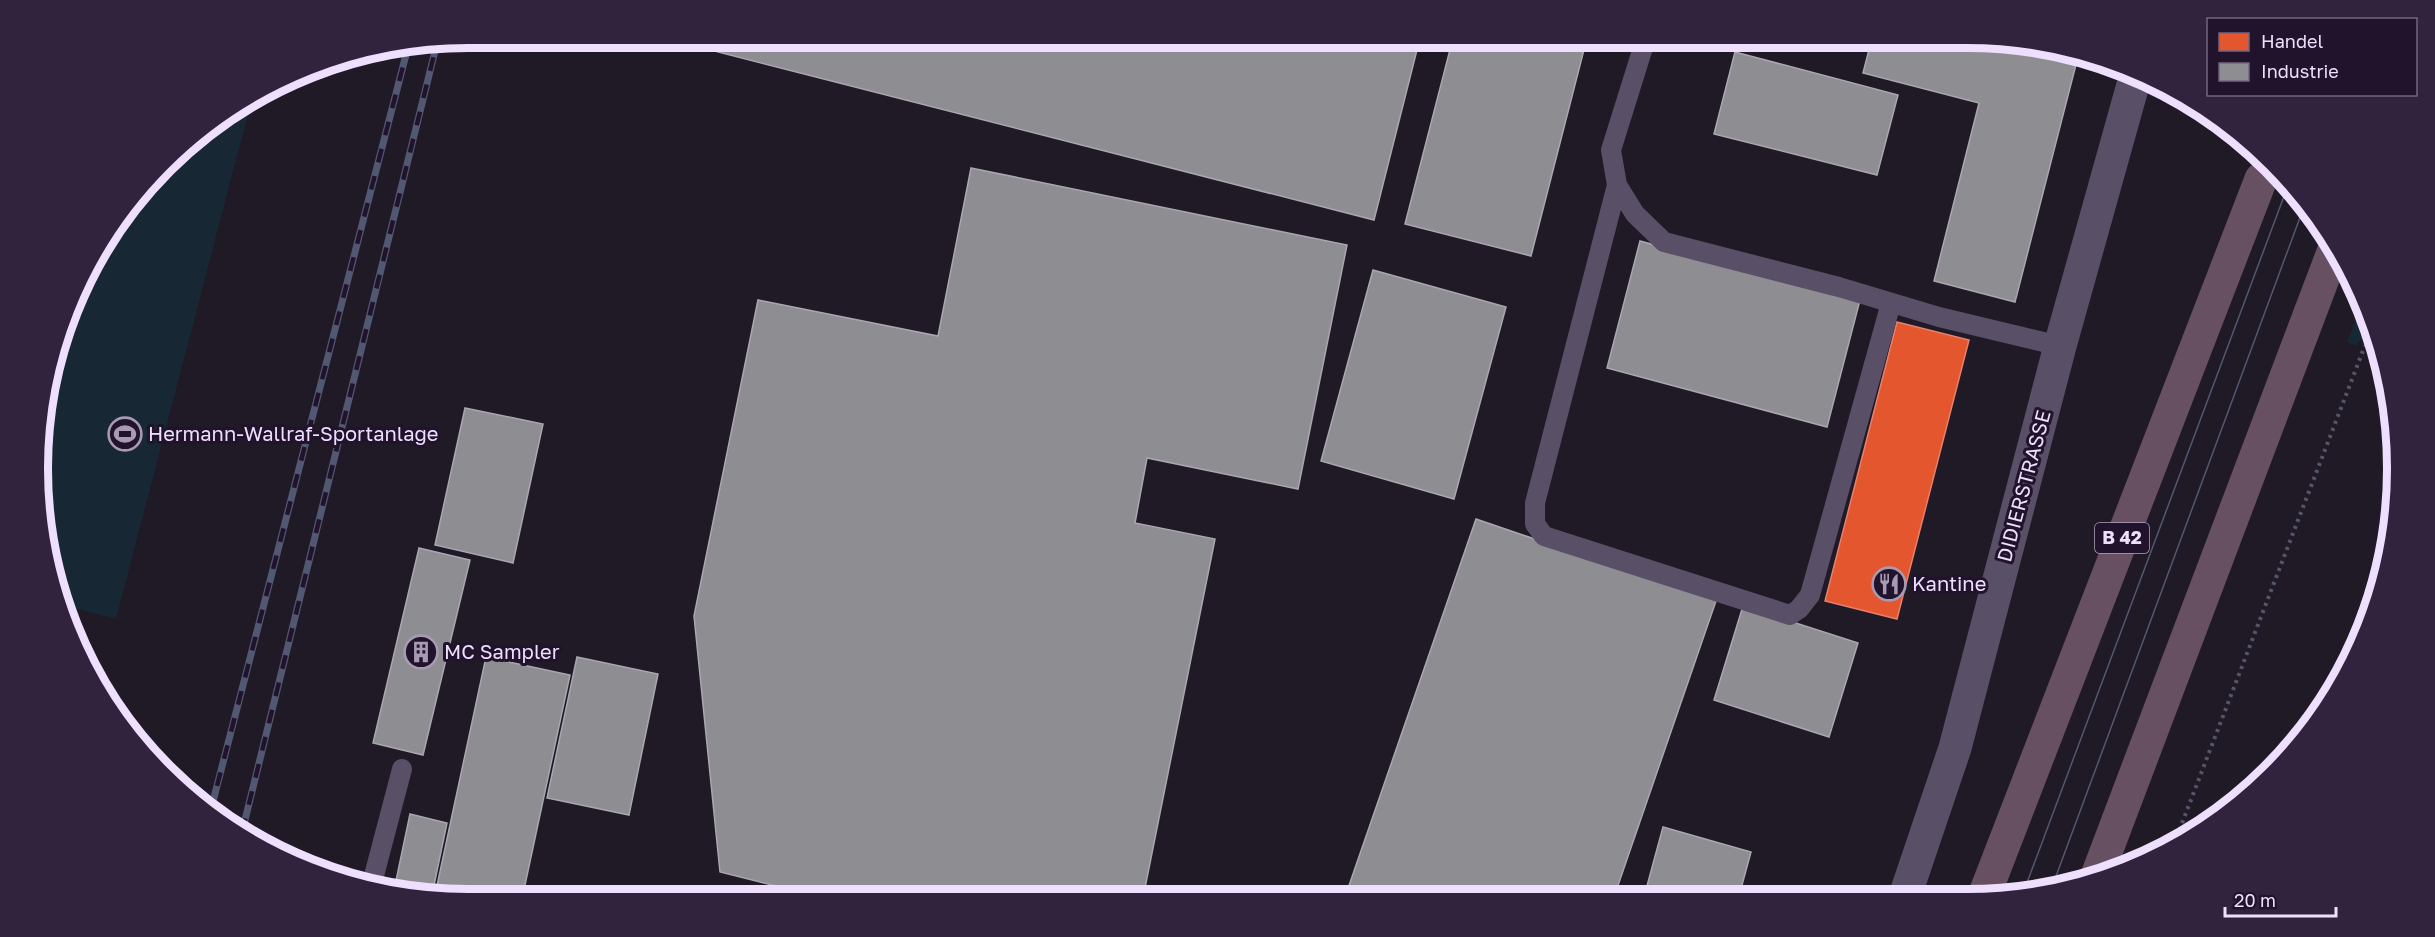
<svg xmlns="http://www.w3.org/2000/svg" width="2435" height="937" viewBox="0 0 2435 937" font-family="'Golos Text',sans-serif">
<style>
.green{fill:#172834}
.shops{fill:#e4572e;stroke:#e7806c;stroke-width:1.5}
.industry{fill:#8d8d92;stroke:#aaa6b2;stroke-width:1.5}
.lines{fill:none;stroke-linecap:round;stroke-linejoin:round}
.path{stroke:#54566a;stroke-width:4;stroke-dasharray:3 4.5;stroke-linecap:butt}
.lane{stroke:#594f66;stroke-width:20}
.street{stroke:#594f66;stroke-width:33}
.highway{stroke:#675061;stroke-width:33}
.tram{stroke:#535872;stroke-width:1.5}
.rail-casing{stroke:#535872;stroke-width:7}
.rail{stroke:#21132c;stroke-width:4.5;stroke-dasharray:14;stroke-linecap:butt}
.labels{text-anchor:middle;stroke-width:6;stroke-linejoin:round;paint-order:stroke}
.shield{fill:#21132c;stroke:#b1a2bf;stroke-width:1.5}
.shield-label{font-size:18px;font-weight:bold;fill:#efdffe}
.poi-label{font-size:20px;fill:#efdffe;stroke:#21132c;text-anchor:start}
.street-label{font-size:20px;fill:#efdffe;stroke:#21132c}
.rim{fill:none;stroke:#efdffe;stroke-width:8}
</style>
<rect width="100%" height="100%" fill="#201926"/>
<!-- green -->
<path class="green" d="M253 95 116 619 62 605 46 553 41 412 60 330 95 253 185 144Z
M2362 303 2372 324 2356 346 2347 342Z"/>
<!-- shops -->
<path class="shops" d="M1897 322 1969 340 1897 619 1825 601Z"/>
<!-- industry -->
<path class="industry" d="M698 38H1420L1374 220 695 46Z
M1453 38H1587L1531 256 1405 224Z
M1872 38H1966L2079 53 2015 302 1934 281 1979 103 1863 73Z
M1735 52 1898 95 1877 175 1714 134Z
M971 168 1347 245 1298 489 1147 458 1135 523 1215 539 1143 898 829 899 720 872 694 616 758 300 938 336Z
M1640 241 1860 300 1827 427 1607 368Z
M1373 270 1506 307 1454 499 1321 461Z
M465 408 543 424 513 563 435 545Z
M1476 519 1716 601 1614 897H1345Z
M419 548 470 560 423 755 373 743Z
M1743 606 1858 643 1829 737 1714 700Z
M486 657 570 675 522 899 468 900 435 895Z
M577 657 658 674 629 815 547 798Z
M410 814 447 823 432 895 394 890Z
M1663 827 1751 852 1739 896 1644 897Z"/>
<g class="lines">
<!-- path -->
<path class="path" d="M2174 844 2364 348 2375 332"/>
<!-- lane -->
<path class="lane" d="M1646 38 1611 150 1617 185 1635 214 1664 242 1839 287 1939 317 2060 346
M1617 185 1535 503V524L1544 536 1790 615 1799 609 1810 595 1891 303
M371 887 402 769"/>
<!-- street -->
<path class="street" d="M1905 896 1955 748 2060 346 2136 74"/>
<!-- highway -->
<path class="highway" d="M2098 873 2335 247
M1984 896 2261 179"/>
<!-- tram -->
<path class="tram" d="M2052 887 2305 204
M2022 896 2289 183"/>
<defs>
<path id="rail" d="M210 813 408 47
M242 832 437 43"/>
</defs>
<!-- rail casing -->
<use href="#rail" class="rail-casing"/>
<!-- rail -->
<use href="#rail" class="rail"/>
</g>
<!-- icons -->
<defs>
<symbol id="stadium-ring" viewBox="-11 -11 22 22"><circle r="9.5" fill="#21132c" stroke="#a79ab2" stroke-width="1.5"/><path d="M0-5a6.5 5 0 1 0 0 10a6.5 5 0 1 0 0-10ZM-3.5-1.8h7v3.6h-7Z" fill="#a79ab2"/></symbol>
<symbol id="restaurant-ring" viewBox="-11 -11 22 22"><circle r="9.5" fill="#21132c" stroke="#a79ab2" stroke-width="1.5"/><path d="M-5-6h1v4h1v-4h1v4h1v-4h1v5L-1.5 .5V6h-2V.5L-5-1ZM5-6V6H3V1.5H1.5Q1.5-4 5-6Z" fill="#a79ab2"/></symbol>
<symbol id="building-ring" viewBox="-11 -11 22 22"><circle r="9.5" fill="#21132c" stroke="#a79ab2" stroke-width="1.5"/><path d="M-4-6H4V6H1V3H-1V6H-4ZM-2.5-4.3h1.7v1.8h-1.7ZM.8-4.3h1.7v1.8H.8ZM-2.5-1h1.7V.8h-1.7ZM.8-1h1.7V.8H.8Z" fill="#a79ab2"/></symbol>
</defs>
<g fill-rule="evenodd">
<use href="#stadium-ring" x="106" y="415" width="38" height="38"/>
<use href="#restaurant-ring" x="1870" y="565" width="38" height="38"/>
<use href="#building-ring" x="402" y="633" width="38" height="38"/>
</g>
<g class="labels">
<!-- shield labels -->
<rect class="shield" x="2095" y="523" width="54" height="30" rx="4.5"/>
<g class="shield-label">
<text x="2122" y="544">B 42</text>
</g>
<!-- poi labels -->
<g class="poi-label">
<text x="148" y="441">Hermann-Wallraf-Sportanlage</text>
<text x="1912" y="591">Kantine</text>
<text x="444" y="659">MC Sampler</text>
</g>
<!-- street labels -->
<g class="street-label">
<text transform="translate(2024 486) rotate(-75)" y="7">DIDIERSTRASSE</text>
</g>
</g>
<!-- crop -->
<path d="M0 0H2435V937H0ZM468 48H1967A420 420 0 0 1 2387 468V469A420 420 0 0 1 1967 889H468A420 420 0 0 1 48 469V468A420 420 0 0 1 468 48Z" fill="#31233d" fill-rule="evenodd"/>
<path class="rim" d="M468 48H1967A420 420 0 0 1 2387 468V469A420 420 0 0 1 1967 889H468A420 420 0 0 1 48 469V468A420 420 0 0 1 468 48Z"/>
<!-- legend -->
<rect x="2207" y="18" width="210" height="78" fill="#21132c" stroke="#736580" stroke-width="1.5"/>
<rect x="2219" y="33" width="30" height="18" fill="#e4572e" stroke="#736580" stroke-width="1.5"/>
<text x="2261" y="48" font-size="18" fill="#efdffe">Handel</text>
<rect x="2219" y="63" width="30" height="18" fill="#8d8d92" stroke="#736580" stroke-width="1.5"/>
<text x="2261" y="78" font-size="18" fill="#efdffe">Industrie</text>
<!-- scale -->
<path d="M2225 907v9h111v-9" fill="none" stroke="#efdffe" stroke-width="3"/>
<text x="2234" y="907" font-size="18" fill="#efdffe" stroke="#21132c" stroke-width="4.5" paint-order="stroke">20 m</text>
</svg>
